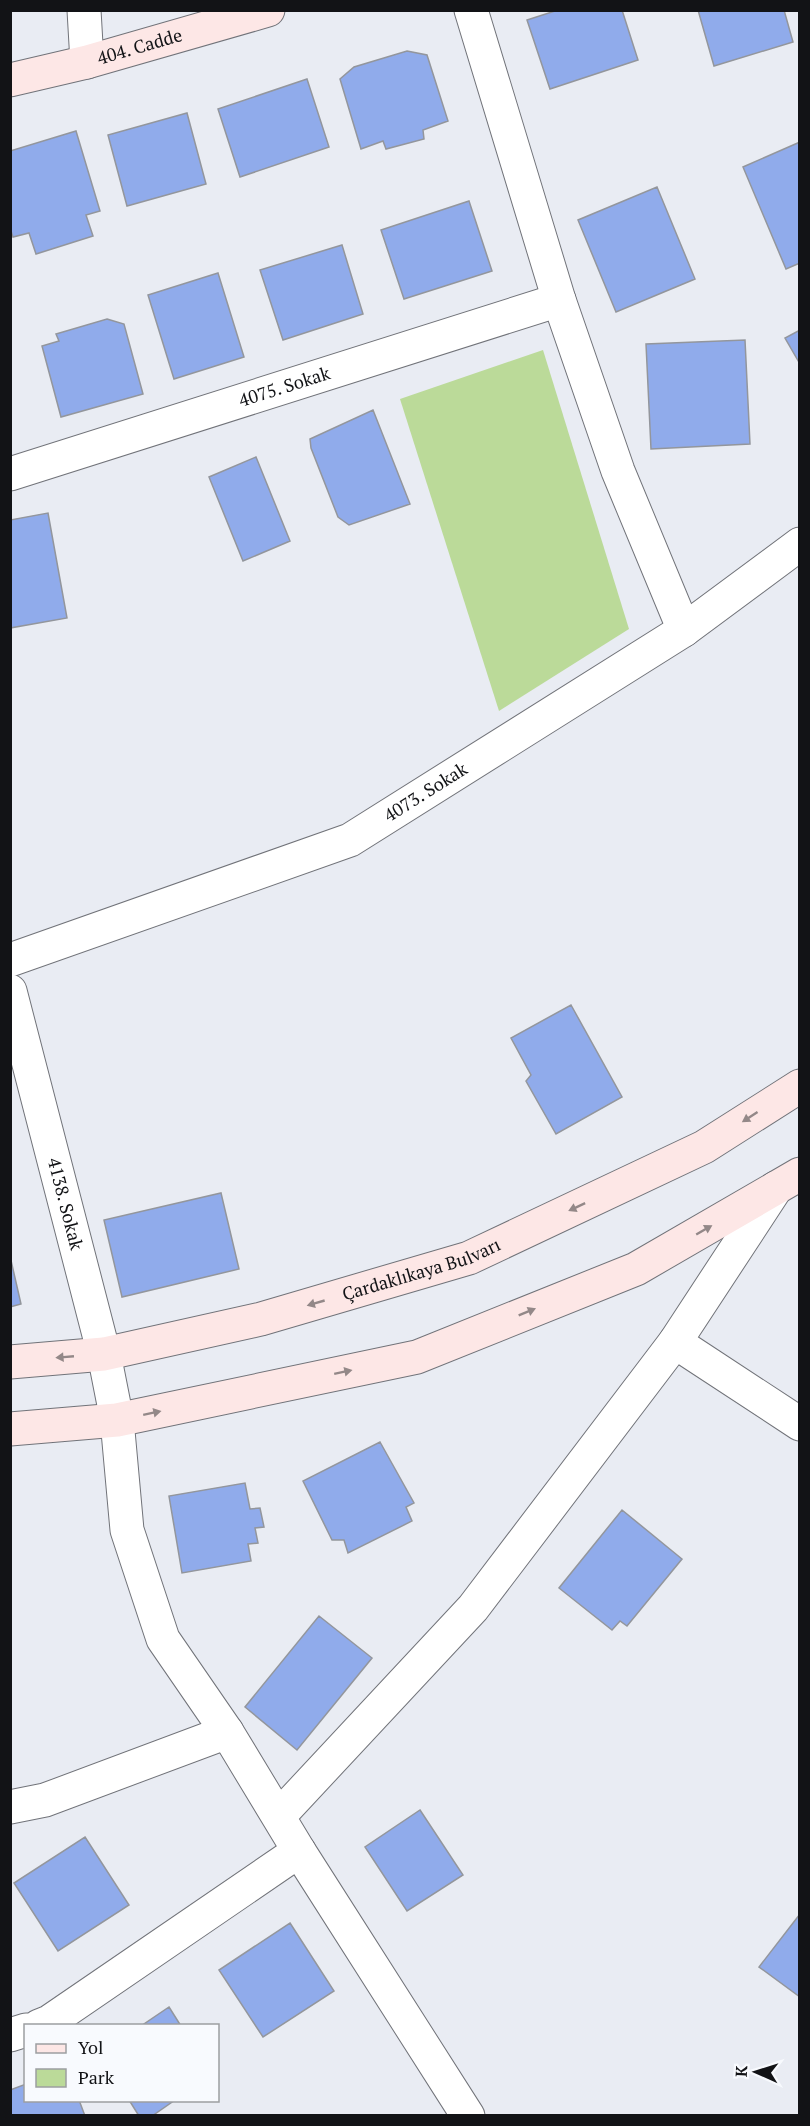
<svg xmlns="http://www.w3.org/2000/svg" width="810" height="2126" viewBox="0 0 810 2126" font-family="'PT Serif',serif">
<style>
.green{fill:#bbda99}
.building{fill:#90abeb;stroke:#93969c;stroke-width:1.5}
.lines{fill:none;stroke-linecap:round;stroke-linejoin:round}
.street-casing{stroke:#717379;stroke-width:35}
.secondary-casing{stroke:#717379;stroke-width:35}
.street{stroke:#fff;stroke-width:33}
.secondary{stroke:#fde7e6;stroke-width:33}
.oneway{fill:#938888}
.labels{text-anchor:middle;stroke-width:4.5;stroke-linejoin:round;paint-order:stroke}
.street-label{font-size:18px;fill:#121316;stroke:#f8fafe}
</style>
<rect width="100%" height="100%" fill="#e9ecf3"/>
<!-- green -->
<path class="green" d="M543 350 629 629 499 711 400 399Z"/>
<!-- building -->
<path class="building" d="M558 10H622L638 60 550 89 527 20Z
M698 10H784L793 42 714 66Z
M407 51 427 55 448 121 423 130 424 139 386 149 383 141 361 149 340 79 354 67Z
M307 79 329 147 240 177 218 109Z
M187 113 206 184 127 206 108 135Z
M76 131 100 211 86 215 93 236 36 254 29 233 13 237 10 228V151Z
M800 142V263L786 269 743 167Z
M657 187 695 279 616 312 578 220Z
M469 201 492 271 404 299 381 230Z
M342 245 363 314 283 340 260 270Z
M218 273 244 357 174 379 148 295Z
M107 319 124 324 143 394 61 417 42 346 59 341 56 334Z
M800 330V364L785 338Z
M745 340 750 444 651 449 646 344Z
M373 410 410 504 349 525 338 517 311 448 310 439Z
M256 457 290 541 243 561 209 477Z
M48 513 67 618 10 628V520Z
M571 1005 622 1097 556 1134 526 1081 531 1075 511 1038Z
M221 1193 239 1269 122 1297 104 1220Z
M10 1256 21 1304 10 1307Z
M380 1442 414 1503 406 1507 412 1521 348 1553 344 1540H332L303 1481Z
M245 1483 250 1509 260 1508 264 1527 255 1528 258 1543 248 1544 251 1561 182 1573 169 1496Z
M622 1510 682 1559 627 1626 620 1621 612 1630 559 1588Z
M319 1616 372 1658 297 1750 245 1707Z
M420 1810 463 1875 407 1911 365 1847Z
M85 1837 129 1905 58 1951 14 1883Z
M800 1914V1997L759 1967Z
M290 1923 334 1991 263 2037 219 1970Z
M169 2007 181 2026H141Z
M26 2084V2100H79L85 2116H10V2090Z
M129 2100H175L152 2116H139Z"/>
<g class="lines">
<defs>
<g id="street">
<path d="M84 10 87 62"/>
<path d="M471 10 559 300 618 471 684 630"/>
<path id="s1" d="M10 474 559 300"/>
<path id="s2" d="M10 960 350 840 684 630 800 544"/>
<path id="s3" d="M10 991 104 1354 117 1420 127 1530 163 1639 227 1732 299 1851 468 2116"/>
<path d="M675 1342 800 1424"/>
<path d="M10 1807 45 1800 227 1732"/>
<path d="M279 1816 473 1608 675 1342 776 1188"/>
<path d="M39 2026 49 2022 299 1851"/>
<path d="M10 2035 26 2030"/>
</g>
<g id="secondary">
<path id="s4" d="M10 80 87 62 268 10"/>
<path id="s5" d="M10 1362 104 1354 261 1319 469 1258 704 1147 800 1086"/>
<path d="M10 1429 117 1420 417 1357 636 1269 800 1174"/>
</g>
</defs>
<!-- street casing -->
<use href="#street" class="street-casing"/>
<!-- secondary casing -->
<use href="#secondary" class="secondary-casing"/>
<!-- street -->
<use href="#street" class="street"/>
<!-- secondary -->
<use href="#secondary" class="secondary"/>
</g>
<!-- one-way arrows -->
<defs><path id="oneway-solid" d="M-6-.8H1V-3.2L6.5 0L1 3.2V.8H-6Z" transform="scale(1.5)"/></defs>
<g class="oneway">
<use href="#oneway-solid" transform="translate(750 1117) rotate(147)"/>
<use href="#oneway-solid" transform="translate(577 1207) rotate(155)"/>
<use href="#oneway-solid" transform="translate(704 1230) rotate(-30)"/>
<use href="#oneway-solid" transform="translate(316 1303) rotate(164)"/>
<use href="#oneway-solid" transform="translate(527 1312) rotate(-22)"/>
<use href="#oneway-solid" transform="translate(65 1357) rotate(175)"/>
<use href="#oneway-solid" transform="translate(343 1372) rotate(-12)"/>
<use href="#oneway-solid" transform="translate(152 1413) rotate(-12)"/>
</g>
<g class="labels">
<!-- street labels -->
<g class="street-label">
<text dy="6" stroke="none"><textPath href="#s4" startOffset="134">404. Cadde</textPath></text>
<text dy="6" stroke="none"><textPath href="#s1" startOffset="288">4075. Sokak</textPath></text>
<text dy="6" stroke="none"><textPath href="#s2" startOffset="450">4073. Sokak</textPath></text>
<text dy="6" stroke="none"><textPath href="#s3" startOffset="220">4138. Sokak</textPath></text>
<text dy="6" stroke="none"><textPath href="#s5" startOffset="423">Çardaklıkaya Bulvarı</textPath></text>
</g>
</g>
<!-- border -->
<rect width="810" height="2126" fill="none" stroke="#121316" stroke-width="24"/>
<!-- legend -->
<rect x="24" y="2024" width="195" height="78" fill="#f8fafe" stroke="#9c9ea1" stroke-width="1.5"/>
<rect x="36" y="2044" width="30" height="9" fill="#fde7e6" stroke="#9c9ea1" stroke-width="1.5"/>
<text x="78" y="2054" font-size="18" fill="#121316">Yol</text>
<rect x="36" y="2069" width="30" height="18" fill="#bbda99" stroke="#9c9ea1" stroke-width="1.5"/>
<text x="78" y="2084" font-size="18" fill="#121316">Park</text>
<!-- north arrow -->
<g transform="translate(756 2072) rotate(273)" stroke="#f8fafe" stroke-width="4.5" paint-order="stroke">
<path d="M0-4.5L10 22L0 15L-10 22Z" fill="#121316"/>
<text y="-9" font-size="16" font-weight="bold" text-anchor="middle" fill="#121316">K</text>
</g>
</svg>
